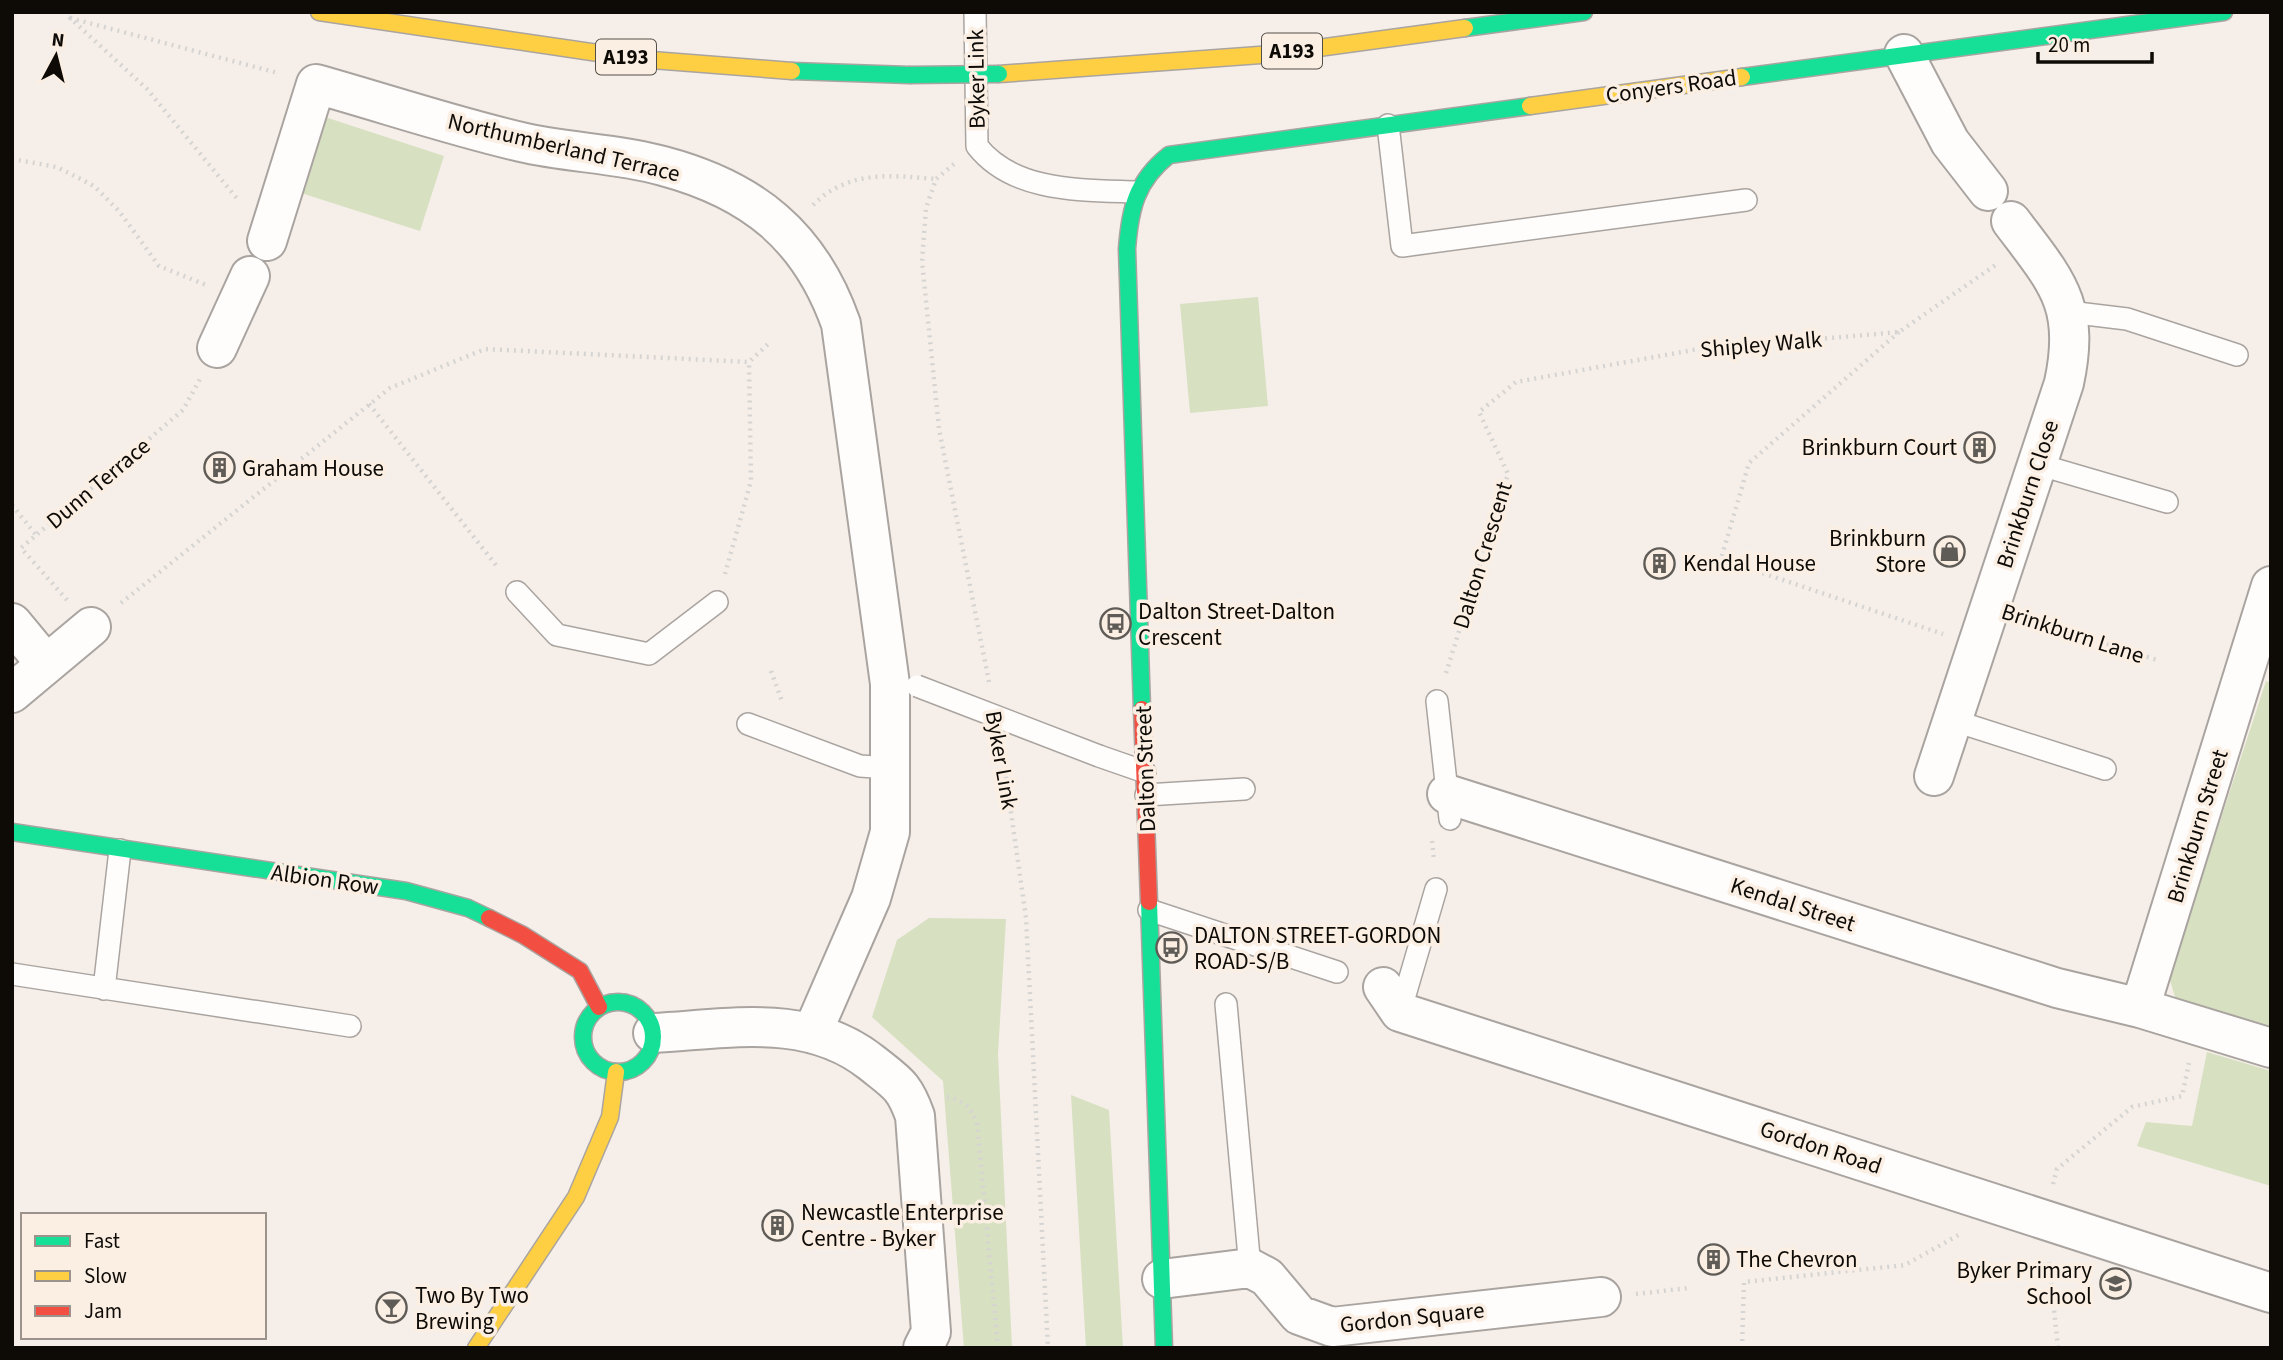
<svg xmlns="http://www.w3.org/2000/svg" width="2283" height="1360" viewBox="0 0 2283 1360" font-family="'Source Sans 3',sans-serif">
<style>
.green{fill:#d7e0c1}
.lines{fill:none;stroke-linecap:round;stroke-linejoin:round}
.lane-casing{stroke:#aaa4a0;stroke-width:24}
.street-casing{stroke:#aaa4a0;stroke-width:42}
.fast-casing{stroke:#aaa4a0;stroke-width:19}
.slow-casing{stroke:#aaa4a0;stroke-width:19}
.jam-casing{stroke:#aaa4a0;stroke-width:19}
.path{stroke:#d6d4d2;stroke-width:4.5;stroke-dasharray:2 5;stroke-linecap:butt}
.lane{stroke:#fefdfc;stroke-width:21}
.street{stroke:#fefdfc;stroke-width:38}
.fast{stroke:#16e098;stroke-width:16}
.slow{stroke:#ffcf43;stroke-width:16}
.jam{stroke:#f24e42;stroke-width:16}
.lane-bridge-casing{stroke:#aaa4a0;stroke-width:24;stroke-linecap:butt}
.fast-bridge-casing{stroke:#aaa4a0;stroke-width:19;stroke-linecap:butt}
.lane-bridge{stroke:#fefdfc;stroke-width:21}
.fast-bridge{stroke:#16e098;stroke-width:16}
.labels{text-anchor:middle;stroke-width:7;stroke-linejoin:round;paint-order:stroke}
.shield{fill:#fbefe4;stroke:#554f49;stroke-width:2}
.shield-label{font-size:21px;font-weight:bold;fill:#0e0b07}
.street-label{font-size:23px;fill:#0e0b07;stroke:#fbefe4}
.poi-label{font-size:23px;fill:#0e0b07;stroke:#fbefe4;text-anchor:start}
</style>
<rect width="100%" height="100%" fill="#f6efe9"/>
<!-- green -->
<path class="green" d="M325 117 444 156 420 231 301 193Z
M1258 297 1268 406 1190 413 1180 304Z
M2266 681 2271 683V1039L2179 1010 2169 977Z
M929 918 1006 919 998 1054 1012 1348H964L943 1081 872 1017 897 940Z
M2207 1052 2271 1071V1186L2137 1146 2146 1122 2192 1126Z
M1071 1095 1109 1110 1123 1348H1086Z"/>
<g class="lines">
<defs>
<path id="lane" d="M975 12 977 146C1013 192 1080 190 1135 192
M1388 125 1402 246 1746 200
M2069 312 2127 319 2237 355
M2037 464 2167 502
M517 592 557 635 649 654 717 602
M1437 701 1450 819
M1952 720 2105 769
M748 724 860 766 890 768
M1099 756 1145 772
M1146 795 1244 789
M1149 910 1337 972
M12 974 350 1026
M104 989 120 850
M1226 1004 1250 1268
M1400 1012 1436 889"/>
<path id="street" d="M1904 54 1950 142 1988 191
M267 241 316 84C384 103 452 126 521 142 567 153 617 153 663 166 753 190 810 236 841 324L890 684V832L871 898 813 1031
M217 348 250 276
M2271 586 2140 1008 2271 1048
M12 623 46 664
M12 693 91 627
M1934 776 2064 383C2081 304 2056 281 2011 221
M1447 794 2057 988 2140 1008
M1383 987 1400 1012 2271 1293
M653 1033C730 1029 808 1012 872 1063 897 1083 904 1085 915 1116L931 1332 923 1348
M1162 1279 1250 1268 1267 1277 1299 1315 1332 1327 1601 1297"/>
<path id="fast" d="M1465 28 1584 12
M792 71 909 75
M1742 77 2224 12
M1142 709 1127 249C1130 209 1136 181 1169 155L1530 106
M12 832 406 891 468 908 489 918
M1149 902 1164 1348
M583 1037a35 35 0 1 1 70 0a35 35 0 1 1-70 0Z"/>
<path id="slow" d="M319 12 639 59 792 71
M999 74 1274 54 1465 28
M1530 106 1742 77
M476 1348 576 1197 610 1117 616 1072"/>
<path id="jam" d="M1142 709 1149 902
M489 918 523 935 580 971 599 1007"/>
</defs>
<!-- lane casing -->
<use href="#lane" class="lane-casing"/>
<!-- street casing -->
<use href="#street" class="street-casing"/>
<!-- fast casing -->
<use href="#fast" class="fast-casing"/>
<!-- slow casing -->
<use href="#slow" class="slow-casing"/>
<!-- jam casing -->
<use href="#jam" class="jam-casing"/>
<!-- path -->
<path class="path" d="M69 17 147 89 239 201
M70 18 278 73
M12 159 57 167 94 186 119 211 159 266 206 285
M954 164 936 179 926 208 922 261 939 429 989 682
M813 205C848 170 890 175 936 179
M1899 332 1749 463 1721 559 1943 634
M369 404 499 569
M12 505 36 535
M725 574 751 481 749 362
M67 600 21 548 183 410 200 379
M121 603 390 388 485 349 749 362 768 344
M2027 618 2157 660
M771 671 783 704
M1446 673 1508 474 1479 412 1516 382 1693 350 1899 332 1997 264
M1002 749 1026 918 1048 1348
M1432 841 1434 860
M947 1097C964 1100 970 1107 977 1122L998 1348
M2053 1184 2057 1169 2132 1107 2182 1096 2189 1063
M2049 1262 2058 1348
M1636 1294 1689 1288
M1742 1348 1744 1282 1905 1265 1962 1233"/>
<!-- lane -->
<use href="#lane" class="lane"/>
<!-- street -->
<use href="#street" class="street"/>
<!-- fast -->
<use href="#fast" class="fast"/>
<!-- slow -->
<use href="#slow" class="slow"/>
<!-- jam -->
<use href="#jam" class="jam"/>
<defs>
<path id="lane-bridge" d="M917 686 1099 756"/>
<path id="fast-bridge" d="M909 75 999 74"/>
</defs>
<!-- lane-bridge casing -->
<use href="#lane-bridge" class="lane-bridge-casing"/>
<!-- fast-bridge casing -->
<use href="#fast-bridge" class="fast-bridge-casing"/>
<!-- lane-bridge -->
<use href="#lane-bridge" class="lane-bridge"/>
<!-- fast-bridge -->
<use href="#fast-bridge" class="fast-bridge"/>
</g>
<!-- icons -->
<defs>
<symbol id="building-ring" viewBox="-11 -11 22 22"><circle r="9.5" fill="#fbefe4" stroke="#5f5b56" stroke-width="1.5"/><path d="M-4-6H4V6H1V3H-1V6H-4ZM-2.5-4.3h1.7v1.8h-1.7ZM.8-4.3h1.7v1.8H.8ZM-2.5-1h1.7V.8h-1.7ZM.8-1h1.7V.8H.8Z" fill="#5f5b56"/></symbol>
<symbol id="shop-ring" viewBox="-11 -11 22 22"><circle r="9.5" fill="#fbefe4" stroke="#5f5b56" stroke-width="1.5"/><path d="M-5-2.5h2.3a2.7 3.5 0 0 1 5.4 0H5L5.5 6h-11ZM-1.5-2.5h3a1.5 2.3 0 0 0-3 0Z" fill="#5f5b56"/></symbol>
<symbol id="bus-ring" viewBox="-11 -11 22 22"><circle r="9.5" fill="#fbefe4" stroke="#5f5b56" stroke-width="1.5"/><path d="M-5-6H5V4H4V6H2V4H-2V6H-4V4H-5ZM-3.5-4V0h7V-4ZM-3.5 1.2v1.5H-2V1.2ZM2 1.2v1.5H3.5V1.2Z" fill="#5f5b56"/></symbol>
<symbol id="school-ring" viewBox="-11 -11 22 22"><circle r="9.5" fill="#fbefe4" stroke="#5f5b56" stroke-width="1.5"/><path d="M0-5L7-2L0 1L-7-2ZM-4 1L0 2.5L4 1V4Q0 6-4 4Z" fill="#5f5b56"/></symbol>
<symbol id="bar-ring" viewBox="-11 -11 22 22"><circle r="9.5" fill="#fbefe4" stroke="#5f5b56" stroke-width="1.5"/><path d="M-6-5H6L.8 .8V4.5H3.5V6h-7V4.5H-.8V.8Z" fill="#5f5b56"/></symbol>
</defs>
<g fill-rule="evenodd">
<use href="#building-ring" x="1962" y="430" width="35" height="35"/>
<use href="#building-ring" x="202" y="450" width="35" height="35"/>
<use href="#shop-ring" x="1932" y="534" width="35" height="35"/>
<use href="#building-ring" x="1642" y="546" width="35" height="35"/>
<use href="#bus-ring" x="1098" y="606" width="35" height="35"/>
<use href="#bus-ring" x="1154" y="930" width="35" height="35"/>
<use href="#building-ring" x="760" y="1208" width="35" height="35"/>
<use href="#building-ring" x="1696" y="1242" width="35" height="35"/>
<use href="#school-ring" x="2098" y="1266" width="35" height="35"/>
<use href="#bar-ring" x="374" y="1290" width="35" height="35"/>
</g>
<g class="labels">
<!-- shield labels -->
<g class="shield">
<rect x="1262" y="33.5" width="60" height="35" rx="5"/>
<rect x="596" y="39.5" width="60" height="35" rx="5"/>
</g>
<g class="shield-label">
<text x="1292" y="58">A193</text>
<text x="626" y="64">A193</text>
</g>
<!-- street labels -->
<g class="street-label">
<text transform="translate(976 79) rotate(-91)" y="8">Byker Link</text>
<text transform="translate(1671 86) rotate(-8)" y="8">Conyers Road</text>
<text transform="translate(564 147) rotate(13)" y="8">Northumberland Terrace</text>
<text transform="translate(1761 344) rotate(-5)" y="8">Shipley Walk</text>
<text transform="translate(98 483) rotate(-40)" y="8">Dunn Terrace</text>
<text transform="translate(2027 494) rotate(-72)" y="8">Brinkburn Close</text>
<text transform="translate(1482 555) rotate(-73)" y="8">Dalton Crescent</text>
<text transform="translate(2073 633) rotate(18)" y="8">Brinkburn Lane</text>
<text transform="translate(1002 760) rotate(80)" y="8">Byker Link</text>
<text transform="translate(1145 769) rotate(-92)" y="8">Dalton Street</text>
<text transform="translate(2197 826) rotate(-73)" y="8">Brinkburn Street</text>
<text transform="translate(325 879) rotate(8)" y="8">Albion Row</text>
<text transform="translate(1793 904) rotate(18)" y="8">Kendal Street</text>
<text transform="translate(1821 1147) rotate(18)" y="8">Gordon Road</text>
<text transform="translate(1412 1317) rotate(-6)" y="8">Gordon Square</text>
</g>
<!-- poi labels -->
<g class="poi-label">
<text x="1957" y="455" text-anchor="end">Brinkburn Court</text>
<text x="242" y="476">Graham House</text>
<text x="1926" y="546" text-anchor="end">Brinkburn<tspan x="1926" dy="26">Store</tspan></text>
<text x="1683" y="571">Kendal House</text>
<text x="1138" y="619">Dalton Street-Dalton<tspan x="1138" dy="26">Crescent</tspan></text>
<text x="1194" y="943">DALTON STREET-GORDON<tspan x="1194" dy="26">ROAD-S/B</tspan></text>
<text x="801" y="1220">Newcastle Enterprise<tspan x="801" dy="26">Centre - Byker</tspan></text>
<text x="1736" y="1267">The Chevron</text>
<text x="2092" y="1278" text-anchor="end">Byker Primary<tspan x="2092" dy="26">School</tspan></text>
<text x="415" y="1303">Two By Two<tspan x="415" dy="26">Brewing</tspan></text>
</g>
</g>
<!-- border -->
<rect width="2283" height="1360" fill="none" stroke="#0e0b07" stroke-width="28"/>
<!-- legend -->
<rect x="21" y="1213" width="245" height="126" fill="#fbefe4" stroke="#9c948c" stroke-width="2"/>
<rect x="35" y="1236" width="35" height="10" fill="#16e098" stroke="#9c948c" stroke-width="2"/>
<text x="84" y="1248" font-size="21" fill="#0e0b07">Fast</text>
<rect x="35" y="1271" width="35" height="10" fill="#ffcf43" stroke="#9c948c" stroke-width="2"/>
<text x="84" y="1283" font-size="21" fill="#0e0b07">Slow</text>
<rect x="35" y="1306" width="35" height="10" fill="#f24e42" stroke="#9c948c" stroke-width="2"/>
<text x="84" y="1318" font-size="21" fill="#0e0b07">Jam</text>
<!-- north arrow -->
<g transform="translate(56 56) rotate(7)" stroke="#fbefe4" stroke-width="5" paint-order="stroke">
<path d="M0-5L12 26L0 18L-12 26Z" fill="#0e0b07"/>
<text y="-10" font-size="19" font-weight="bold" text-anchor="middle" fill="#0e0b07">N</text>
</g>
<!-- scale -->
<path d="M2038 52v10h114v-10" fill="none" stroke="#0e0b07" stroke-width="3.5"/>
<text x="2048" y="52" font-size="21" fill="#0e0b07" stroke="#fbefe4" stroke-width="5" paint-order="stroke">20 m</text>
</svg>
